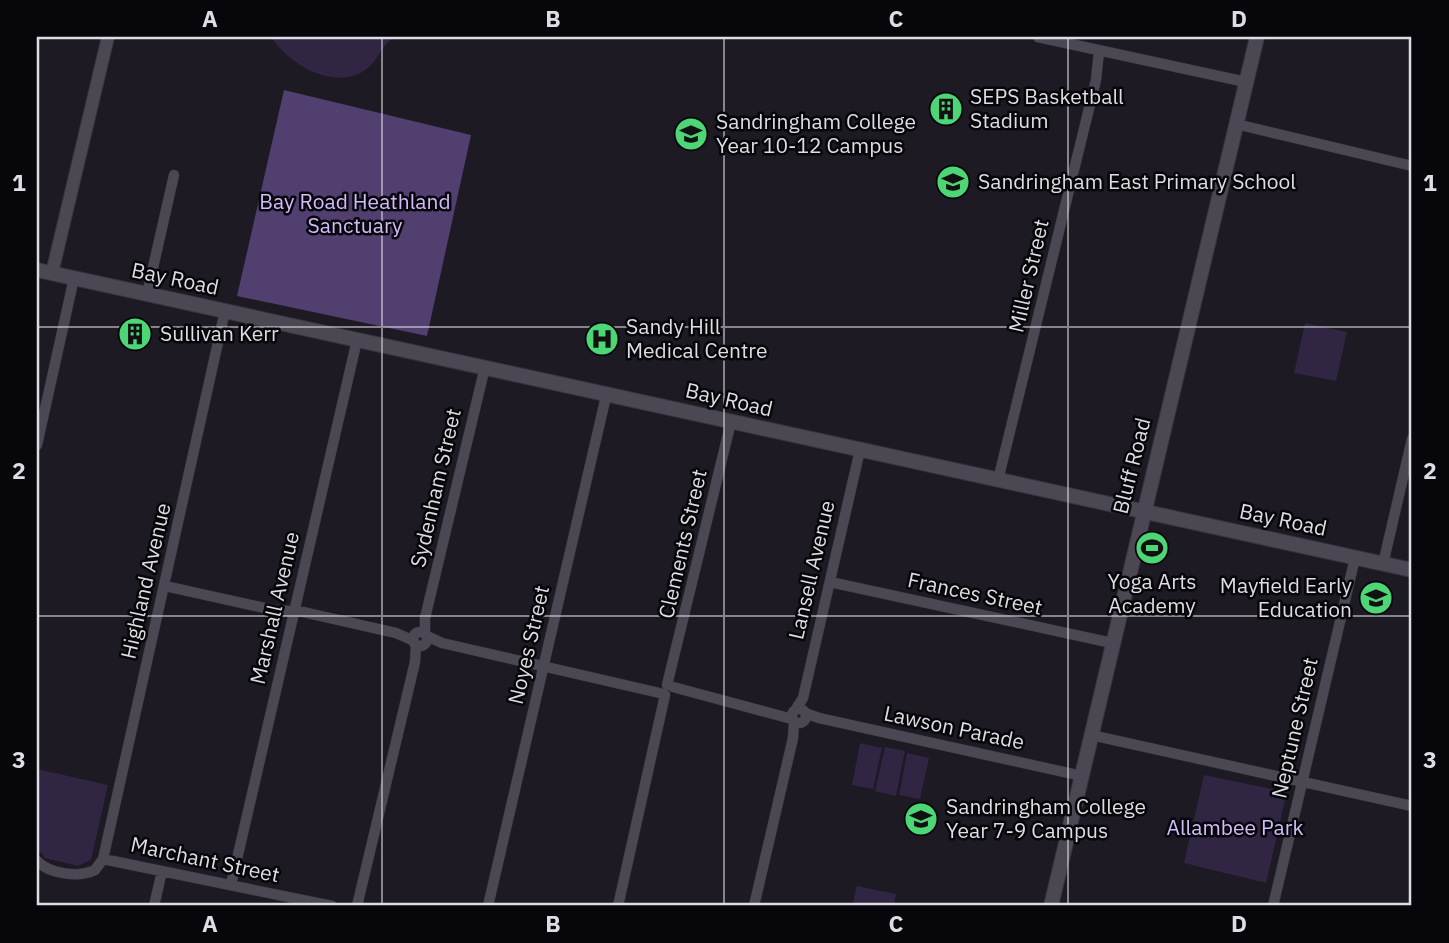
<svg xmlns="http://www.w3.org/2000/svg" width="1449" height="943" viewBox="0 0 1449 943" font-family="'IBM Plex Sans',sans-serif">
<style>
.green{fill:#302543}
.forest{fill:#513f70}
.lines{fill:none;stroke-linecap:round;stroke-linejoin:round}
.minor-casing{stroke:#37353c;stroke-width:11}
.tertiary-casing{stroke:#37353c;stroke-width:14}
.secondary-casing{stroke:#37353c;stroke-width:16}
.minor{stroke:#4c4853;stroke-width:10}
.tertiary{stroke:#4c4853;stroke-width:12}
.secondary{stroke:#4c4853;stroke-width:14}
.grid{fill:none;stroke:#dedde3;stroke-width:2;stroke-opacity:0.55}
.labels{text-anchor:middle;stroke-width:5;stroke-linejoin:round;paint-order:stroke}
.poi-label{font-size:21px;fill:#dedde3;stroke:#07060a;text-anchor:start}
.park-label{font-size:21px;fill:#d1bcfb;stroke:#07060a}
.street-label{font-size:21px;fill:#dedde3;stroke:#07060a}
.neatline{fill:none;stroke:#dedde3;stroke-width:2.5}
.grid-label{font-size:23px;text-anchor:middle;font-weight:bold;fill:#dedde3}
</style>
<rect width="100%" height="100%" fill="#1d1a23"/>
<!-- green -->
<path class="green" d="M271 37H397C384 41 381 54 372 64 341 96 290 66 271 37Z
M1305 323 1347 332 1336 381 1294 373Z
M860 743 882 748 873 789 852 785Z
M885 747 905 751 896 796 875 791Z
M907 753 929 758 920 799 899 795Z
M37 769 108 785 91 860 78 866 45 858 37 848Z
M1204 775 1287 792 1266 883 1184 863Z
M857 886 896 894 894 906H852Z"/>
<!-- forest -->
<path class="forest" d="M284 90 471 135 427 336 237 296Z"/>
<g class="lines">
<defs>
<path id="minor" d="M1038 37 1246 82
M1236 124 1412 166
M147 294 174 175
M37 445 74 278
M998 480 1096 80 1099 51
M1383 564 1412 439
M830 582 1112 643
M165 586 274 610 303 612 396 633 414 641
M413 639a7 7 0 1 1 14 0a7 7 0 1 1-14 0Z
M425 633V618L485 367
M427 636 442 643 664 694
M667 685 731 422
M673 687 792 719
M796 709 803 698 860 450
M792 716a7 7 0 1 1 14 0a7 7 0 1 1-14 0Z
M805 713 819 718 1082 776
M1091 735 1412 806
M103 859 225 311
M37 861C49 874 79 878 95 870L103 859 332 906
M231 885 357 340
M154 906 162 871
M357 906 415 662 416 644
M488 906 607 392
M618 906 665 695
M754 906 793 738 794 721
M1273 906 1355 558"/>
<path id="tertiary" d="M52 273 108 37"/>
<path id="secondary" d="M37 270 1412 570
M1051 906 1257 37"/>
</defs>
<!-- minor casing -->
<use href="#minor" class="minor-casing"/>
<!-- tertiary casing -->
<use href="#tertiary" class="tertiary-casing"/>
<!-- secondary casing -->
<use href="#secondary" class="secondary-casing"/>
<!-- minor -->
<use href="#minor" class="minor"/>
<!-- tertiary -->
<use href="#tertiary" class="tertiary"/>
<!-- secondary -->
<use href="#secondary" class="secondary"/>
</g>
<!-- grid -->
<path class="grid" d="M382 37V906M724 37V906M1068 37V906M37 327H1412M37 616H1412"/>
<!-- icons -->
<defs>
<symbol id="building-disc" viewBox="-11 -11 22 22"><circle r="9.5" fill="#4cd676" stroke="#07060a"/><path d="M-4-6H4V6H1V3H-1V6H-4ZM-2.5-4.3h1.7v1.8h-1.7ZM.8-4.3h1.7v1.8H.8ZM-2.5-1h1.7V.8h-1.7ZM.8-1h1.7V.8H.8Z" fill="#111"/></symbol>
<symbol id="school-disc" viewBox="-11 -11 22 22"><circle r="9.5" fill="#4cd676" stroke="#07060a"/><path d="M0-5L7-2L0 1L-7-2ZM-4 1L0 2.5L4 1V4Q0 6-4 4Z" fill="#111"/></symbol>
<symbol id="hospital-disc" viewBox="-11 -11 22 22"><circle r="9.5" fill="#4cd676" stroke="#07060a"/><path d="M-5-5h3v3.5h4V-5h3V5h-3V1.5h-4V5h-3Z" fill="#111"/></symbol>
<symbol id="stadium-disc" viewBox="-11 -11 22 22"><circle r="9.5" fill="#4cd676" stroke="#07060a"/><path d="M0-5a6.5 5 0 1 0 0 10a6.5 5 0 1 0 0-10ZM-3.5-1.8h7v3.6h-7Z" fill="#111"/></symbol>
</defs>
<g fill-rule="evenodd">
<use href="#building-disc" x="927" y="90" width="38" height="38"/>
<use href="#school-disc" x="672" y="115" width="38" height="38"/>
<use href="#school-disc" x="934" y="163" width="38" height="38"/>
<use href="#building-disc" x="116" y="315" width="38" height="38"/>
<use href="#hospital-disc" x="583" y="320" width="38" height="38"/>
<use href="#stadium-disc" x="1133" y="529" width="38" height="38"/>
<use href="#school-disc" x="1357" y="579" width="38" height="38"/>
<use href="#school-disc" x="902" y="800" width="38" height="38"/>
</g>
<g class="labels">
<!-- poi labels -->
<g class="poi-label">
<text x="970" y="104">SEPS Basketball<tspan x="970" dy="24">Stadium</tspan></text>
<text x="716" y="129">Sandringham College<tspan x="716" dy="24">Year 10-12 Campus</tspan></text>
<text x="978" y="189">Sandringham East Primary School</text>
<text x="626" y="334">Sandy Hill<tspan x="626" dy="24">Medical Centre</tspan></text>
<text x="160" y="341">Sullivan Kerr</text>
<text x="1152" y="589" text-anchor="middle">Yoga Arts<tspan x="1152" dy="24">Academy</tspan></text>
<text x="1352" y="593" text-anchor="end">Mayfield Early<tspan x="1352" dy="24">Education</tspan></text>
<text x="946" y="814">Sandringham College<tspan x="946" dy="24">Year 7-9 Campus</tspan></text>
</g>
<!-- park labels -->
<g class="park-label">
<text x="355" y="209">Bay Road Heathland<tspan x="355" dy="24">Sanctuary</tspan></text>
<text x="1235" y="835">Allambee Park</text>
</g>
<!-- street labels -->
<g class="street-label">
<text transform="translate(1029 276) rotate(-77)" y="7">Miller Street</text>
<text transform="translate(175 279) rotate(12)" y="7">Bay Road</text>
<text transform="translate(729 400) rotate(13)" y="7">Bay Road</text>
<text transform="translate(1132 466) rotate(-76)" y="7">Bluff Road</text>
<text transform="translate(436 488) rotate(-77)" y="7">Sydenham Street</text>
<text transform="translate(1283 520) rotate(12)" y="7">Bay Road</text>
<text transform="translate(683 544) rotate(-77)" y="7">Clements Street</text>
<text transform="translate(812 570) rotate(-77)" y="7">Lansell Avenue</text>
<text transform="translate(146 581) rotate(-77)" y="7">Highland Avenue</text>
<text transform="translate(975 594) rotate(12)" y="7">Frances Street</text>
<text transform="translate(275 608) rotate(-77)" y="7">Marshall Avenue</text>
<text transform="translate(529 645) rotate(-77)" y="7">Noyes Street</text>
<text transform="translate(954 728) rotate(12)" y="7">Lawson Parade</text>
<text transform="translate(1295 728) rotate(-77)" y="7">Neptune Street</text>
<text transform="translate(205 860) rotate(12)" y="7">Marchant Street</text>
</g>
</g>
<!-- border -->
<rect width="1449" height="943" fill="none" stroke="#07060a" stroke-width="77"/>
<rect x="38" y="38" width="1372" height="866" class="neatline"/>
<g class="grid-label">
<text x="210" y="27">A</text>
<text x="553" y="27">B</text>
<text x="896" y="27">C</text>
<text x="1239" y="27">D</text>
<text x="19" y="191">1</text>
<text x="1430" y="191">1</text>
<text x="19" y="479">2</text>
<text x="1430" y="479">2</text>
<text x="19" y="768">3</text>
<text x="1430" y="768">3</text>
<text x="210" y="932">A</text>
<text x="553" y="932">B</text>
<text x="896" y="932">C</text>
<text x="1239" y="932">D</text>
</g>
</svg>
